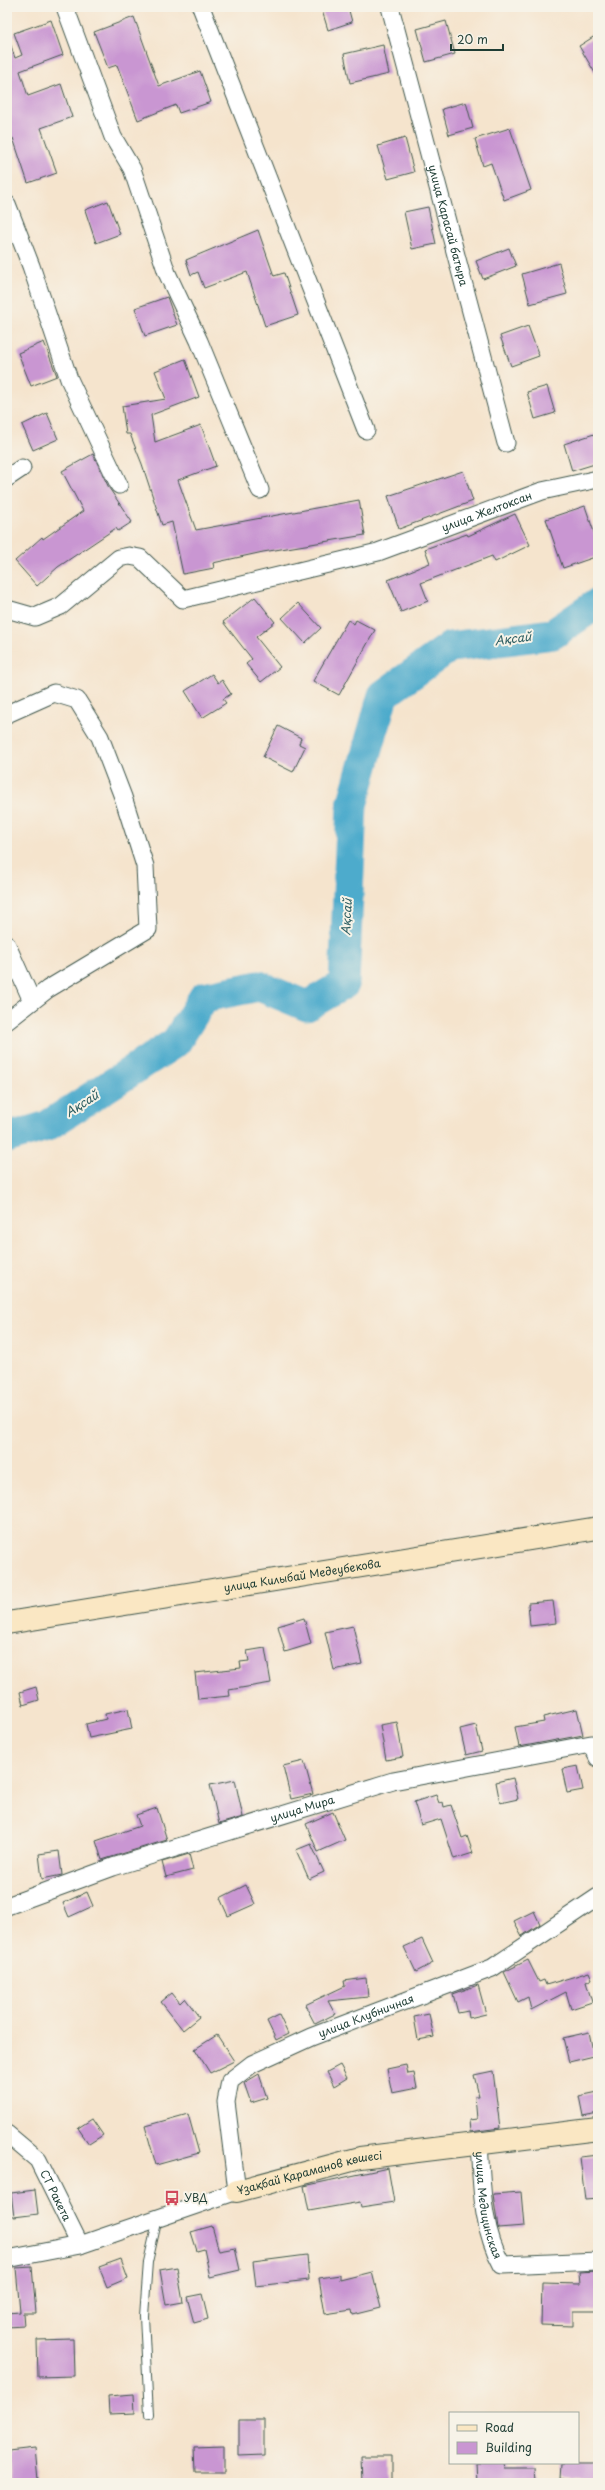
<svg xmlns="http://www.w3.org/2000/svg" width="605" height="2490" viewBox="0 0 605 2490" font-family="'Playpen Sans',sans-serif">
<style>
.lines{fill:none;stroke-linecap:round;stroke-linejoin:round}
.river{stroke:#4eabcc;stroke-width:31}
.building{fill:#c996d2}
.lane-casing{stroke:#3f564b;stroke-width:10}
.street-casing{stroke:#3f564b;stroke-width:19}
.secondary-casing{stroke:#3f564b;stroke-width:24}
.lane{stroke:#fff;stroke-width:8}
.street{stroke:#fff;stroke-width:17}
.secondary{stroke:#fae7c3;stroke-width:22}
.labels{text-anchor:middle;stroke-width:4;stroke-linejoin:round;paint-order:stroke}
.street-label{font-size:11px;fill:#1f3d34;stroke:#f7f3e8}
.poi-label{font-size:11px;fill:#1f3d34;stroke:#f7f3e8;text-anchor:start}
.water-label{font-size:12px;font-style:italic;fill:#2d5e62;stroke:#f7f3e8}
</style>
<rect width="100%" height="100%" fill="#f7f3e8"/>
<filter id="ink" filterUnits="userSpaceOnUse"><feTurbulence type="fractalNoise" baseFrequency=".025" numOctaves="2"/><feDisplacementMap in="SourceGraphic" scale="8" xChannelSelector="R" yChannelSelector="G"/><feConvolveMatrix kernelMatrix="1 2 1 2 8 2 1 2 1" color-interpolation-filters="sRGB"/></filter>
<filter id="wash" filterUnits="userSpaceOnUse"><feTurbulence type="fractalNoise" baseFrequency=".012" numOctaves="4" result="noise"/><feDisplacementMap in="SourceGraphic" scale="16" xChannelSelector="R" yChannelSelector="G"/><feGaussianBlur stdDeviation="0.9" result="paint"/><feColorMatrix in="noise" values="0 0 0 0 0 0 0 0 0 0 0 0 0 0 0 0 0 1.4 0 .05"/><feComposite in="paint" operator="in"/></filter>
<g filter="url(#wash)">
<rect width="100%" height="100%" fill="#f5e4cd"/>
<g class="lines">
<!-- river -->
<path class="river" d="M7 1138 47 1126 176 1042 204 997 259 986 307 1006 344 984 352 805 383 695 450 647 553 634 598 603"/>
</g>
<g id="blocks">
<!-- building -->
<path class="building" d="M321 7H348L352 22 328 30Z
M134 17 159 86 200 71 211 102 179 113 176 105 138 120 117 65 108 68 94 32Z
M51 20 63 55 20 71 28 96 61 84 72 117 41 128 57 173 28 183 13 138 7 139V41L9 40 15 58 22 55 14 33Z
M446 21 455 54 426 62 417 29Z
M598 34V78L579 46Z
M383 45 389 74 350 83 344 54Z
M466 102 473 128 449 135 442 109Z
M510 128 531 190 504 200 491 163 483 166 475 139Z
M405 138 414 172 388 179 378 146Z
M108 201 120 234 96 243 85 210Z
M428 207 436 244 412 249 404 212Z
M258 230 274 276 284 273 298 315 265 326 247 272 204 288 198 272 191 275 186 260Z
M509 248 516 266 483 279 476 261Z
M559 263 567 294 530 304 522 274Z
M167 297 177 325 145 336 135 308Z
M528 326 539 356 511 366 500 336Z
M44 342 57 376 31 386 18 353Z
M185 359 199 397 151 415 155 442 201 425 216 466 178 480 196 530 359 500 365 535 263 552 213 563 214 568 183 574 172 522 162 525 142 464 130 434H126L122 406 166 399 155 371Z
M547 386 555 413 535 419 527 392Z
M47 413 58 439 33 450 22 425Z
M594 434 598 447V463L572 471 564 444Z
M93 454 109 488 132 522 118 531 116 528 58 567 37 586 15 561 42 537 43 539 83 511 62 471Z
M463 471 473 501 399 529 388 496Z
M585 506 598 544V556L563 568 546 519Z
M515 514 530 545 495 562 492 556 421 583 428 601 401 612 388 580 430 563 425 549 467 534 468 536Z
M255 597 275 622 256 637 280 667 261 682 246 664 252 659 223 622Z
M298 603 321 628 305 643 282 618Z
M348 620 354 624 356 620 375 630 339 695 313 681Z
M212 674 218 683 222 680 231 694 223 699 226 703 202 718 185 691Z
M278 726 301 738 299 744 305 747 293 772 263 757Z
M553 1601 556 1623 530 1626 528 1603Z
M304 1618 311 1644 285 1652 278 1626Z
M353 1626 362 1664 334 1670 325 1632Z
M265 1648 271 1683 229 1690 230 1696 198 1699 195 1673 241 1668 240 1662 249 1661 247 1651Z
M36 1687 39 1700 23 1705 20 1692Z
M128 1709 132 1729 89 1738 86 1724 106 1719 105 1714Z
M577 1709 583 1735 519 1747 515 1727 544 1722 543 1717Z
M397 1722 403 1757 386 1760 380 1725Z
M476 1725 482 1751 466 1755 460 1729Z
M304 1761 313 1794 291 1799 283 1766Z
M578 1766 583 1790 567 1793 562 1769Z
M513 1778 518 1799 500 1803 496 1782Z
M235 1780 243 1817 219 1824 210 1785Z
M436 1795 439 1803 443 1802 444 1807 451 1805 462 1838 467 1836 473 1853 454 1859 441 1819 421 1825 414 1802Z
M157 1808 167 1840 102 1860 96 1841 140 1826 136 1815Z
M333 1812 345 1840 318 1852 306 1824Z
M311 1844 324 1872 309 1879 296 1850Z
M59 1851 62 1875 42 1879 39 1854Z
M189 1854 193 1870 166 1877 162 1862Z
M246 1885 255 1904 228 1916 220 1898Z
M87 1892 93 1906 69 1917 63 1903Z
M534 1911 540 1924 522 1936 514 1921Z
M422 1939 433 1963 416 1972 404 1947Z
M528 1960 539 1982 544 1980 546 1985 589 1972 592 1979 586 1982 592 2002 571 2009 566 1992 531 2010 528 1997 518 2002 504 1972Z
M366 1978 368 1997 328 2001 335 2014 315 2024 305 2005 345 1986 344 1981Z
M478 1985 486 2014 469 2018 468 2011 458 2013 453 1994Z
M172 1993 180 2003 185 1998 199 2017 183 2030 161 2002Z
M429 2014 434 2037 418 2040 414 2017Z
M279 2015 288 2034 276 2040 267 2021Z
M589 2032 594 2056 569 2062 563 2038Z
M217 2035 234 2061 210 2073 195 2049Z
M340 2065 347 2078 334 2086 327 2072Z
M406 2065 408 2074 414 2073 417 2088 392 2093 387 2069Z
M493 2071 500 2128 470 2132 469 2120 477 2119 475 2096H479L474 2075Z
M259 2074 267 2098 251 2103 244 2083Z
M598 2092V2113L583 2116 579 2096Z
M188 2114 199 2153 156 2165 145 2126Z
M92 2119 103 2135 89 2144 78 2128Z
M598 2155V2199L585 2200 580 2157Z
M388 2168 394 2202 361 2207 360 2202 309 2211 304 2186Z
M35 2190 38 2214 14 2217 11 2193Z
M521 2192 524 2226 498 2228 493 2194Z
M212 2226 219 2251 235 2248 240 2270 210 2277 204 2249 197 2251 191 2232Z
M307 2255 309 2280 256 2286 253 2262Z
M121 2259 128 2278 107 2287 99 2267Z
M32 2267 36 2313H23L24 2326 7 2327V2313L20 2312 16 2268Z
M177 2267 183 2302 166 2305 160 2270Z
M598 2271V2311H573V2326L541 2325 542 2283 580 2284 579 2272Z
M372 2272 381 2308 353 2315 352 2310 325 2314 319 2278 340 2275V2280Z
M202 2294 208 2319 194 2323 187 2297Z
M73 2339 74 2376 38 2377 37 2340Z
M134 2394 135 2413 109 2414 108 2396Z
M239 2420H264V2455L239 2456Z
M224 2446V2472H195L194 2447Z
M35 2448 38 2480 11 2482 8 2451Z
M361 2456H391V2483H362Z
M476 2463H504L505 2468H534L535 2483H477Z
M561 2463H598V2481L560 2479Z"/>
</g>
</g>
<g filter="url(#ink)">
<use href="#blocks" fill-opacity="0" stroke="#3f564b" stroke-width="1"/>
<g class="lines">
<defs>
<path id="lane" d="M149 2415 144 2316 148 2262 158 2218"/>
<g id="street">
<path d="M65 7 113 137 132 169 167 273 199 341 260 490"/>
<path d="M201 7 366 430"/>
<path id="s1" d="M390 7 506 443"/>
<path d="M7 204 31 266 69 379 119 485"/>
<path d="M7 478 22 468"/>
<path id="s2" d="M7 609 35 617 61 606 119 558 129 556 140 558 183 599 378 552 542 491 598 479"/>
<path d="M7 714 54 693 77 700 100 737 123 797 145 866 148 929 48 989 7 1021"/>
<path d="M7 945 32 1001"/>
<path id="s3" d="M7 1906 113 1867 393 1781 591 1744 598 1758"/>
<path id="s4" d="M7 2134 38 2160 80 2245"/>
<path id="s5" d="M479 2143C482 2185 481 2227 502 2265L598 2261"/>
<path id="s6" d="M7 2259 80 2245 237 2191 226 2102 230 2081 252 2064 311 2037 492 1968 598 1897"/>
</g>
<g id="secondary">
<path id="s7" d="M7 1623 598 1528"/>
<path id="s8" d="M237 2191 360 2158 598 2129"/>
</g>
</defs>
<!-- lane casing -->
<use href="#lane" class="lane-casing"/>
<!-- street casing -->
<use href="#street" class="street-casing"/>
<!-- secondary casing -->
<use href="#secondary" class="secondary-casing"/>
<!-- lane -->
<use href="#lane" class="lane"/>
<!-- street -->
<use href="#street" class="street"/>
<!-- secondary -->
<use href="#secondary" class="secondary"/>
</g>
</g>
<!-- icons -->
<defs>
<symbol id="bus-bare" viewBox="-9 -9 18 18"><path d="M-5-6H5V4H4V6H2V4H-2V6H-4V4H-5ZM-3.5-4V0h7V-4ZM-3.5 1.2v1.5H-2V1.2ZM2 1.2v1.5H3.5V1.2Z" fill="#d1495b" stroke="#f7f3e8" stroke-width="2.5" paint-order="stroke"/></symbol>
</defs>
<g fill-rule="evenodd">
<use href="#bus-bare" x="161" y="2187" width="22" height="22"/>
</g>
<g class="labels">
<!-- street labels -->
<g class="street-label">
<text dy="4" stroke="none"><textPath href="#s1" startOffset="226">улица Карасай батыра</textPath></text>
<text dy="4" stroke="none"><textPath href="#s2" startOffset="530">улица Желтоксан</textPath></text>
<text dy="4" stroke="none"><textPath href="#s7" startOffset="299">улица Килыбай Медеубекова</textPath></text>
<text dy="4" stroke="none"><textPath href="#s3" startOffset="311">улица Мира</textPath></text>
<text dy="4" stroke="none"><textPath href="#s6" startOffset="503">улица Клубничная</textPath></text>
<text dy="4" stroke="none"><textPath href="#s8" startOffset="75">Ұзақбай Қараманов көшесі</textPath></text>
<text dy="4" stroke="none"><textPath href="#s4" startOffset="80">СТ Ракета</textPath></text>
<text dy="4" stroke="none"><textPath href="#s5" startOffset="63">улица Медицинская</textPath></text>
</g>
<!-- poi labels -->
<g class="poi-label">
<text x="184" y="2202">УВД</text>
</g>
<!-- water labels -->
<g class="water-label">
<text transform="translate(513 639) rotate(-7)" y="4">Ақсай</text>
<text transform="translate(347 917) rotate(-87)" y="4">Ақсай</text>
<text transform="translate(82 1104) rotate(-33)" y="4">Ақсай</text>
</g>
</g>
<!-- margin -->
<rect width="605" height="2490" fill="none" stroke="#f7f3e8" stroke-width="24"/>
<!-- legend -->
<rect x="449" y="2412" width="130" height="52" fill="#f7f3e8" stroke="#a1aaa0"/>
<rect x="457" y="2425" width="20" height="6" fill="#fae7c3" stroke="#a1aaa0"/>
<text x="485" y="2432" font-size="12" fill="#1f3d34">Road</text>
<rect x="457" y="2442" width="20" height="12" fill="#c996d2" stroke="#a1aaa0"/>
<text x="485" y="2452" font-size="12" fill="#1f3d34">Building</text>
<!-- scale -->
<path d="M451 44v6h52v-6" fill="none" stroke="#1f3d34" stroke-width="2"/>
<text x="457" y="44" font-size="12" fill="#1f3d34" stroke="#f7f3e8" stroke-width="3" paint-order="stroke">20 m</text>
</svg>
